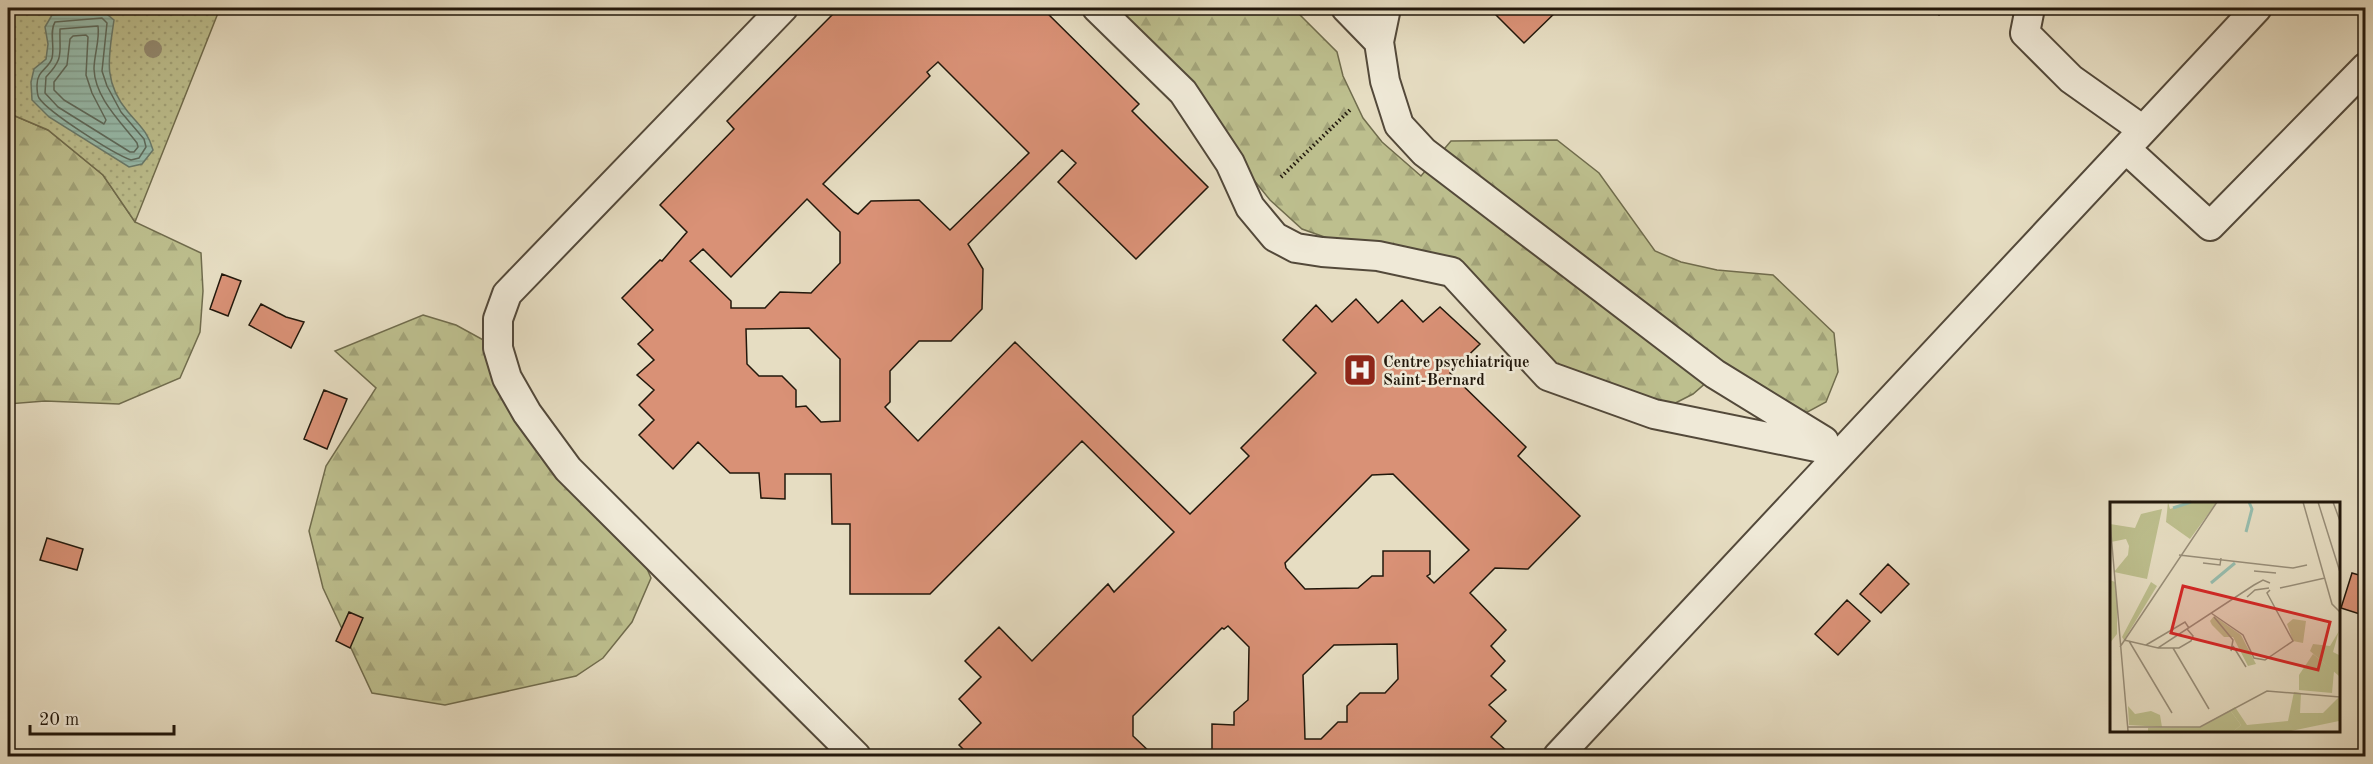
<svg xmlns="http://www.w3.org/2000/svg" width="2373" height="764" viewBox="0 0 2373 764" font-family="'Old Standard TT',serif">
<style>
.forest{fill:url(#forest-firs);stroke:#706c4d;stroke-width:1.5}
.park{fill:url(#park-dots);stroke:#706c4d;stroke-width:1.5}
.water{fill:url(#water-rules);stroke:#687b6d;stroke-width:1.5}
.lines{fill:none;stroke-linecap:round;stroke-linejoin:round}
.shore{stroke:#5c6a5d;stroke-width:1.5}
.building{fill:#d99176;stroke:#22180c;stroke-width:1.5;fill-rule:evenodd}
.service-casing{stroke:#53493a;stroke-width:32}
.path{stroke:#22180c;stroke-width:4;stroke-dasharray:1.5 3;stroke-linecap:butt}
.service{stroke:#efe9d7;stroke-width:28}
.tree{fill:#948c73}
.labels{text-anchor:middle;stroke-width:5;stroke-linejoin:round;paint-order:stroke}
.poi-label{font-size:16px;font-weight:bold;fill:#22180c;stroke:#efe9d7;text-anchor:start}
.inset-river{fill:none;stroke:#97bdae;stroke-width:3}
.inset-road{fill:none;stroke:#988e79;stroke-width:1.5}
.view{fill:#d62828;fill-opacity:0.15;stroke:#d62828;stroke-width:3}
.inset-edge{fill:none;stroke:#22180c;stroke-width:3}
</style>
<defs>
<pattern id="forest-firs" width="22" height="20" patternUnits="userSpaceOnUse" patternTransform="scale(1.5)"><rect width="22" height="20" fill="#bdbf8e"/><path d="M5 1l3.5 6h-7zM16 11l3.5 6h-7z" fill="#a2a379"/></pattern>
<pattern id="park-dots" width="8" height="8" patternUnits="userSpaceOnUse" patternTransform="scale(1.5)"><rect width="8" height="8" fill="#bdbf8e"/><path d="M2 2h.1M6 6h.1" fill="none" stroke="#a2a379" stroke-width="1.8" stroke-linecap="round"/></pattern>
<pattern id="water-rules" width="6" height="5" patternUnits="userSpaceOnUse" patternTransform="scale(1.5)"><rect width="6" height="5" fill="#97bdae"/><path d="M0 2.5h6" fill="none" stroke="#82a294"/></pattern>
</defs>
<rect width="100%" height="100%" fill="#e6ddc2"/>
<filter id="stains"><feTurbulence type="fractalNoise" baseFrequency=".00333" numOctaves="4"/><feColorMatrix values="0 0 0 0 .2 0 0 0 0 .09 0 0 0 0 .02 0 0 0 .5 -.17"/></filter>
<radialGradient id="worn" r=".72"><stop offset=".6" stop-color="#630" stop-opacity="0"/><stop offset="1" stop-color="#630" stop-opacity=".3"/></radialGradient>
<!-- forest -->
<path class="forest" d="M1098 8H1293L1337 52 1343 76 1363 118 1382 142 1421 176 1451 141 1557 140 1599 173 1655 251 1681 262 1717 270 1773 275 1834 333 1838 372 1826 402 1791 421 1715 375 1693 394 1654 414 1548 376 1452 272 1378 256 1302 229 1270 200 1183 92Z
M8 113 48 130 103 175 135 222 201 253 203 291 200 332 180 378 119 404 45 401 8 404Z
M423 315 456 325 498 348 507 378 632 534 651 578 632 622 603 658 576 676 445 705 372 693 323 588 309 531 326 466 376 388 335 351Z"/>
<!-- park -->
<path class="park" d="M8 8H220L135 222 103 175 48 130 8 113Z"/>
<!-- water -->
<path class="water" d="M103 11 114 20C109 56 102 81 128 112 140 126 148 132 153 150L142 164 129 167 49 117 32 100 31 82 34 69 46 59 48 44 45 27 52 15Z"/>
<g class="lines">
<!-- shore -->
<path class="shore" d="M102 18 107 23 102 71 107 86 121 112 144 139 146 147 139 158 131 160C114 154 49 113 39 98 37 95 37 89 37 85 37 70 49 69 52 58 55 46 49 32 55 22Z
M98 26C100 40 94 55 94 69 95 98 121 122 137 143L138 147 134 152H130L58 107 45 93 46 77C65 57 59 53 60 29Z
M73 36 86 35 88 37 86 75 92 93 106 120 104 124 64 100 54 90V82L67 65 70 39Z"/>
</g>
<!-- building -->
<path class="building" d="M839 8H1042L1139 104 1132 111 1208 187 1136 259 1058 182 1076 163 1062 150 968 244 983 269 982 309 951 341H919L890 371V402L885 407 918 441 1015 342 1190 514 1249 456 1241 448 1316 373 1283 340 1316 305 1332 322 1356 299 1378 323 1402 300 1423 322 1440 307 1480 344 1450 373 1526 447 1518 456 1580 516 1528 569 1495 568 1470 593 1506 630 1491 646 1505 661 1491 676 1506 690 1489 705 1506 721 1491 737 1507 751 1501 756H1212V724L1234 725V712L1248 700 1249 647 1228 626 1224 629 1222 628 1133 716V736L1154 756H970L959 745 981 723 959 699 981 677 965 661 999 627 1032 661 1108 584 1114 592 1174 532 1082 441 930 594H850V524H832L831 474H785V499L761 498 759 473H730L698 442 673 469 639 435 654 420 639 405 654 390 637 375 654 360 638 344 653 330 622 298 660 260 662 261 687 232 660 205 734 129 727 121ZM938 62 1029 153 950 230 919 200 871 201 858 214 854 212 823 184 930 76 927 72ZM807 199 840 232V263L811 293 780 292 765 308H731V301L690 261 703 249 731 277ZM809 328 840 359V421L821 422 806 406 796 407V390L782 376H759L747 364 746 329ZM1393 474 1469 550 1434 583 1427 576 1430 574V551H1383V576H1372L1358 588 1305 589 1286 568 1285 563 1372 475ZM1397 644 1398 679 1385 693H1360L1347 706V722H1338L1321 739H1305L1303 675 1334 645Z
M1489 8H1560L1524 43Z
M1931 8H1946L1939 15Z
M222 274 241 281 228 316 210 309Z
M261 304 286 317 304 322 291 348 249 325Z
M324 390 347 399 327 449 304 439Z
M47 538 83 549 77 570 40 560Z
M1888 564 1909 584 1881 613 1860 594Z
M2352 573 2366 577V616L2341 608Z
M1847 600 1870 621 1838 655 1815 634Z
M349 612 363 618 350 648 336 641Z"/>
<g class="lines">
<defs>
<path id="service" d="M783 8 507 294 498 319V348L507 378 527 413 568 469 856 756
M1097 8 1183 92 1230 163 1250 207 1275 237 1296 248 1322 252 1378 256 1452 272 1548 376 1654 414 1841 452
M1346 8 1379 42
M1386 8 1379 42 1385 81 1399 125 1424 152 1715 374 1824 441
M2030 8 2025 33 2071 79 2143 130
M2126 149 2210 226 2366 67
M1558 756 2257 8"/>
</defs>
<!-- service casing -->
<use href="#service" class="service-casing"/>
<!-- path -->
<path class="path" d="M1281 177 1351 109"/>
<!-- service -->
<use href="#service" class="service"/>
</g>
<!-- trees -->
<circle class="tree" cx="153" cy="49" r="9"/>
<!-- icons -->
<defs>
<symbol id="hospital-square" viewBox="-11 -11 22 22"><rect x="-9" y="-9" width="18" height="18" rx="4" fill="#8f2418" stroke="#efe9d7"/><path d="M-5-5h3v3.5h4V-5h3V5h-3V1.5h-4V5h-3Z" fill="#fff"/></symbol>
</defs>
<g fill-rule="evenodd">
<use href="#hospital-square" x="1341" y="351" width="38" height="38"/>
</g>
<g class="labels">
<!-- poi labels -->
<g class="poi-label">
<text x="1383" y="367">Centre psychiatrique<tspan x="1383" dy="18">Saint-Bernard</tspan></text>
</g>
</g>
<!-- overview -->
<g transform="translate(2110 502)">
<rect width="230" height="230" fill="#e6ddc2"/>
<path d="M58 0 60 7 81 0H107L80 37 56 20ZM52 7 37 77 4 70 18 53 19 44 16 37 1 40 0 22 25 26 31 12ZM0 78 5 80 7 97V132L0 141ZM41 80 47 84 14 138 12 135ZM184 190 191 191 190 211H213L229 195V219L181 229H124L131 223 120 208 125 205 137 223 178 219Z" fill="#bdbf8e"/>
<path d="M104 114 131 133 146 162 138 164 123 135H114L102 123 100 119ZM183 117 196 119 193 141 183 139 177 122ZM229 129 223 150 229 153V174L200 149 203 142 220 144ZM18 204 25 212 41 209 50 213 52 225 19 223ZM120 208 131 223 124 229H38V226L90 225Z" fill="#bdbf8e"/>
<path d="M203 152 224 169 222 191 189 188V173Z" fill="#bdbf8e"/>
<path class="inset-river" d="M63 6 81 0M136 30 142 7 139 0M101 81 125 61"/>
<path class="inset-road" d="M193 0 222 102 230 110M208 0 230 70M223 0 230 19M0 20 18 229M69 53 183 66 197 63M93 61 110 63 111 56M144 69 166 71M170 86 215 76M137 95 145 88 159 86M101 111 133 133 144 156 155 158 183 139 157 91 160 88M104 115 123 138 121 149M14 138 48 146 144 83 153 78 160 81M19 139 62 211M36 143 75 120 79 126M123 144 136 165M10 145 107 0M48 146H69L81 139 83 134 77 127M63 146 99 207M17 225H90L157 189 230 195"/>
<path class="view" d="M73 84 220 120 208 168 61 131Z"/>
<rect width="230" height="230" class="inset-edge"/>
</g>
<!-- margin -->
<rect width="2373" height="764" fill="none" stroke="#e6ddc2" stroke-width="30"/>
<rect x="9" y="9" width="2355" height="746" fill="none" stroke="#22180c" stroke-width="3"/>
<rect x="15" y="15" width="2343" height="734" fill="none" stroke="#22180c" stroke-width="1.5"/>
<!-- scale -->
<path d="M30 725v9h144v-9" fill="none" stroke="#22180c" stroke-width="3"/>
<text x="39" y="725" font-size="18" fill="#22180c" stroke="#efe9d7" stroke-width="4.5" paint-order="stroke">20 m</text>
<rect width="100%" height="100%" filter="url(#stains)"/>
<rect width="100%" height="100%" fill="url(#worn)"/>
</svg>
